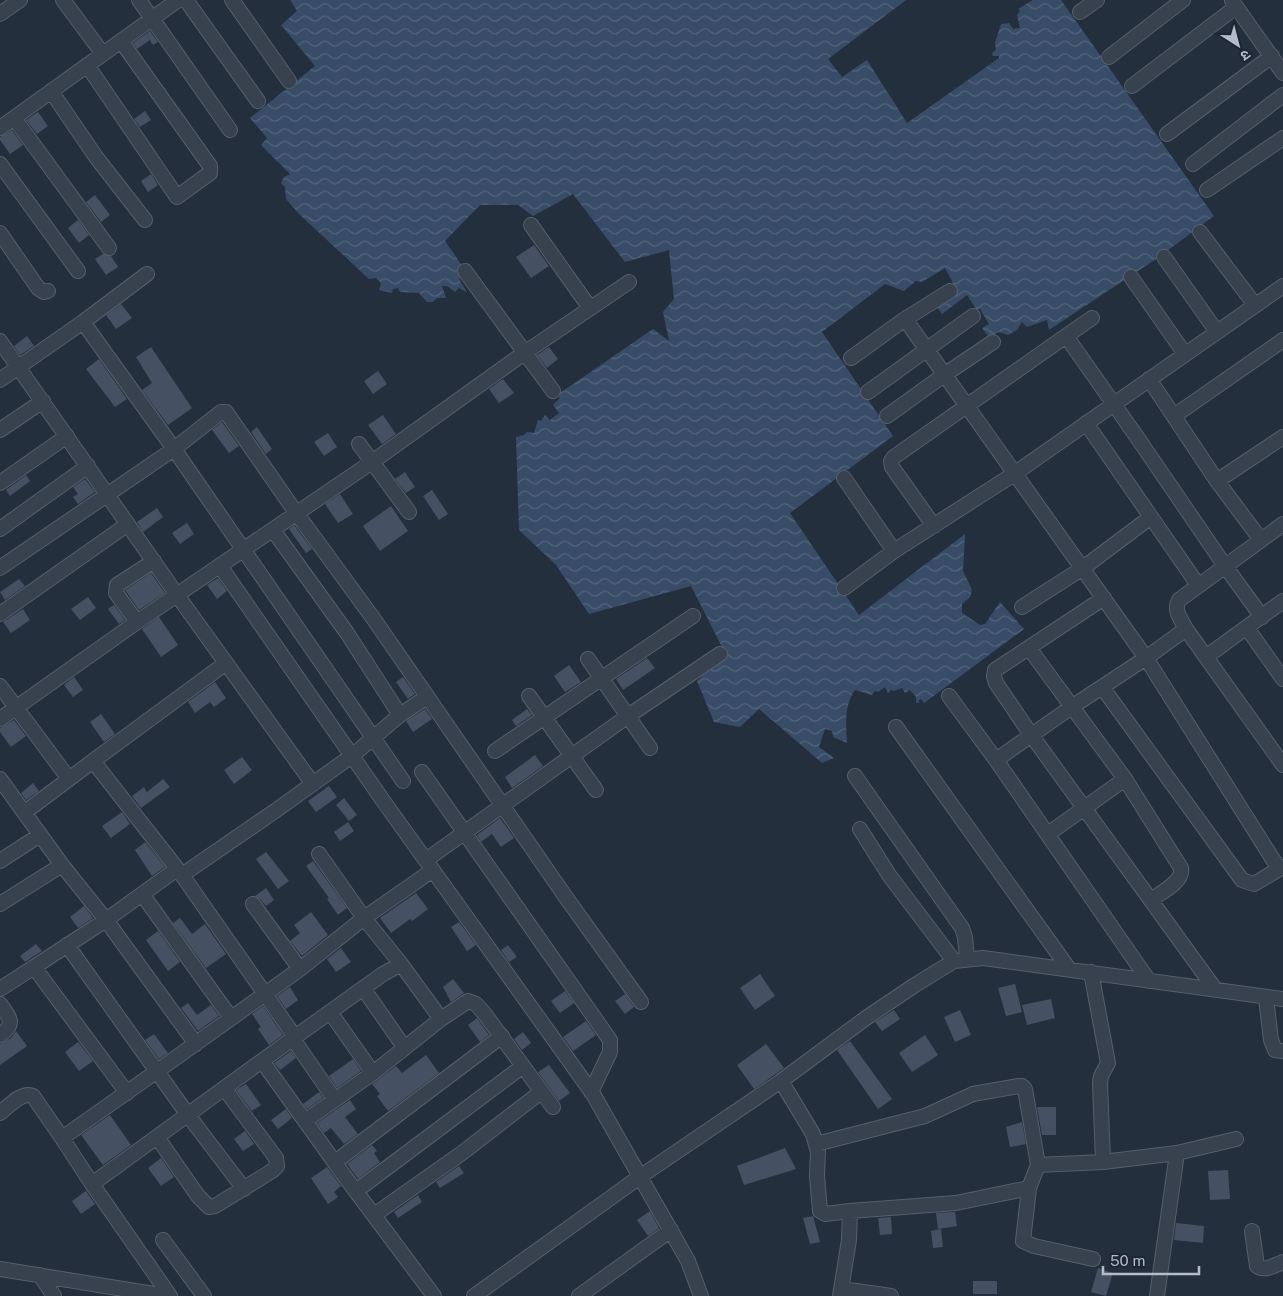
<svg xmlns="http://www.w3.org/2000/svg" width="1283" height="1296" viewBox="0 0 1283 1296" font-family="'Public Sans','Noto Sans Devanagari',sans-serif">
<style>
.water{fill:url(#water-waves)}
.building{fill:#455162}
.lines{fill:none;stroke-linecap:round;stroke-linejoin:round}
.minor-casing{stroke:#565f6c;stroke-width:16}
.minor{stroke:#38414e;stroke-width:14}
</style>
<defs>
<pattern id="water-waves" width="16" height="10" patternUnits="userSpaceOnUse" patternTransform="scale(1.25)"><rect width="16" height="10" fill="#394c67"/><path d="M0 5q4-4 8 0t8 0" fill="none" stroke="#53647b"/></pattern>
</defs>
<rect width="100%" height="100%" fill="#242f3e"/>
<!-- water -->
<path class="water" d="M290 0H906L828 59 842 77 867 60 907 123 999 58V56H993L992 53 996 50 995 43 1001 24 1009 23 1013 29 1020 28 1017 15 1020 11 1018 9 1033 0H1061L1214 216 1156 259 1049 330 1047 320 1027 327 1022 322 1017 330 1008 335 999 332 989 337 982 328 989 324 980 309H976L967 295 942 314 932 299 953 283 945 268 922 282 916 281 904 291 885 284 822 332 893 436 790 513 859 615 965 534 963 571 972 590 970 597 962 604V613L980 625 985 624 1000 602 1024 629 924 703 921 699 919 700V703H916V697L910 690 905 693 902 688 894 691 891 690 888 693 885 687 878 692 875 691 872 695 855 690C844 705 846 725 847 743L833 737 832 731 825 729 819 747 834 758 822 763 759 709 740 727 714 722 697 681 725 653 691 586 589 614 556 565 519 530 516 437 524 435 527 432 534 433 538 420 541 421 545 415 550 420 559 413 553 405 559 399 560 393 653 329 669 341 663 312 674 299 669 250 625 262 573 194 533 216 518 205H480L445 241 463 267 464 273 459 279 467 292 459 288 455 292 447 286H442L446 298H437L433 302H427L419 293 400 292 398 288 393 289 392 293 379 290 381 283 376 278 369 279 298 213 286 199 285 187 281 183 284 177 290 174 261 145 267 138 250 118 315 66 281 25 297 11Z"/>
<!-- building -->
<path class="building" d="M150 31 158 42 153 45 150 40 137 49 133 43Z
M145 111 151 120 140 127 134 119Z
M38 112 48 126 37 134 26 120Z
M12 130 23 145 10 154 0 140V137Z
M151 174 158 185 148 192 141 181Z
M95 195 110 215 101 222 86 202Z
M78 220 89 235 79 243 68 228Z
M534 245 549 266 531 278 516 257Z
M103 254 111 256 118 267 106 275 95 259Z
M121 304 132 318 116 329 106 315Z
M27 336 34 346 20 355 14 346Z
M151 347 192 408 168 425 142 390 152 383 136 357Z
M549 347 558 359 547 368 537 355Z
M99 359 127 399 115 407 86 369Z
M378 371 387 384 373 394 364 381Z
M503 379 514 393 499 403 489 389Z
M383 415 396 434 382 444 368 425Z
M222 422 239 446 229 453 212 430Z
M257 427 272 449 266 454 251 432Z
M328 433 337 447 324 456 314 442Z
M405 472 415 487 406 493 395 479Z
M26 475 30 481 10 496 6 490Z
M85 479 95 492 78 504 73 497 78 494 73 487Z
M432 490 448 514 439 520 423 496Z
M340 494 353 514 338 523 325 504Z
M391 506 408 531 380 551 363 526Z
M157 508 163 517 143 532 137 522Z
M187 523 194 534 180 544 172 533Z
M294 525 312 549 306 553 289 529Z
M151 573 165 593 139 610 125 590Z
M218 578 227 591 217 599 207 585Z
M19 579 25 586 5 600 0 592Z
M88 597 96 608 80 620 71 609Z
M114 605 125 620 119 624 108 609Z
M23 609 30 620 11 633 3 622Z
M159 617 178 645 161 657 142 629Z
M647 658 655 668 623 690 616 679Z
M569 665 581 682 565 692 554 676Z
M74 677 83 690 73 697 64 685Z
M403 677 415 694 408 699 396 682Z
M215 682 226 698 214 707 210 702 195 713 188 702Z
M425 709 432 719 413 732 406 721Z
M527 709 532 715 516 726 512 720Z
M101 714 115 734 104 742 90 722Z
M14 720 26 736 11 747 0 732V728Z
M535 755 543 766 512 788 505 777Z
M242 757 252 770 234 784 224 770Z
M163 779 170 787 141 808 132 796 144 787 147 792Z
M33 783 39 791 26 800 21 793Z
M329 786 337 797 316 812 308 801Z
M344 798 357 815 349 821 336 805Z
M122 812 130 824 111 838 102 826Z
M500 818 514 838 501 847 492 834 481 842 477 835Z
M348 822 354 831 340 841 334 832Z
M145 842 165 867 152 876 135 850Z
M266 852 289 881 278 889 256 859Z
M313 861 347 908 338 915 327 899 329 898 306 866Z
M266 888 274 900 266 906 260 899 255 896Z
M416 893 428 909 412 921 410 919 391 933 380 918Z
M84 906 93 918 78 928 70 917Z
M311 912 328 935 302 956 290 941 300 933 294 925Z
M180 918 192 934 205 924 226 954 206 968 173 923Z
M459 922 476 945 467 951 451 927Z
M158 931 180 962 168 971 146 940Z
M36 944 42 951 25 962 20 956Z
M508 945 517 957 509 962 501 950Z
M341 948 351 962 336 972 327 959Z
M760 974 775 996 755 1010 740 988Z
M453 979 464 993 451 1002 443 987Z
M1015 984 1022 1012 1006 1016 998 988Z
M290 987 298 1000 286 1009 277 996Z
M565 991 574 1003 560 1013 551 1001Z
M625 994 634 1007 625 1014 615 1001Z
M1051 999 1055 1018 1027 1025 1022 1005Z
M188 1003 197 1015 211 1005 219 1016 198 1031 181 1008Z
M263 1006 283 1035 269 1045 258 1029 261 1027 252 1014Z
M894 1010 900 1019 882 1031 875 1022Z
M960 1010 971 1035 955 1042 944 1017Z
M477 1018 489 1035 480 1042 468 1025Z
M586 1021 596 1035 573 1051 563 1037Z
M16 1031 27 1046 0 1065V1044L11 1038Z
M523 1032 531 1043 522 1050 514 1039Z
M154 1034 168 1053 159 1059 145 1040Z
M925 1035 938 1055 912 1072 899 1053Z
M850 1041 892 1099 878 1109 837 1050Z
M78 1042 93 1061 79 1071 65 1052Z
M766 1044 784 1068 754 1089 737 1065Z
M291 1051 296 1058 280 1070 274 1063Z
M426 1055 439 1073 388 1111 377 1096 380 1094 372 1084 396 1066 402 1073Z
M353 1059 361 1071 337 1088 329 1076Z
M549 1065 570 1093 559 1101 538 1072Z
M246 1084 261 1105 252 1111 236 1090Z
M319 1092 323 1098 307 1109 303 1104Z
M350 1100 356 1109 345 1117 358 1134 344 1144 331 1128 324 1133 317 1123Z
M1037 1107H1056V1135H1042Z
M286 1109 292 1118 278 1129 271 1120Z
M110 1115 131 1145 103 1165 81 1135Z
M1022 1122 1026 1144 1010 1147 1006 1127Z
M245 1131 254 1144 243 1151 234 1139Z
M372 1145 377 1151 374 1153 380 1162 358 1179 347 1164Z
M785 1148 796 1169 744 1185 737 1166Z
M161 1158 174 1177 161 1186 148 1168Z
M459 1166 464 1173 440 1188 436 1182Z
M327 1167 341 1186 334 1192 338 1197 328 1204 311 1178Z
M1228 1170 1230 1199 1210 1200 1208 1171Z
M86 1191 95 1204 81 1214 72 1201Z
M418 1195 422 1202 398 1218 394 1212Z
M650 1211 659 1228 648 1236 637 1220Z
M955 1212 957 1226 938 1229 936 1213Z
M813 1216 820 1242 810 1244 803 1218Z
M891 1217 892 1234 880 1235 878 1218Z
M1176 1223 1204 1226 1203 1243 1174 1240Z
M941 1229 943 1247 933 1248 931 1231Z
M1098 1268 1113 1273 1106 1296 1091 1292Z
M973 1281H997V1294H973Z"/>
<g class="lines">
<defs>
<path id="minor" d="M63 0 103 54
M139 0 230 130
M186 0 258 101
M232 0 289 81
M1232 1 1283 73
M1080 12 1097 0
M0 14 20 0
M1109 57 1183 0
M87 65 177 197 210 173V166L121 41
M1132 86 1236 7
M51 91 96 157 145 220
M14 118 109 248
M0 128 178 0
M1167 134 1272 56
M0 164 78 271
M1193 164 1283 95
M1207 190 1283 138
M531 225 590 308
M1200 232 1255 305
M0 233 38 288 44 292 48 291
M1164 257 1217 332
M465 271 553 391
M1131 277 1185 354
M905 319 1146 658 1186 629 1283 765
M83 322 174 449 403 781
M1066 336 1092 318
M0 341 177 595 313 784
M851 358 905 319 950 291
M1149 379 1217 481 1261 540
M0 380 83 322 147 274
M868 392 973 316
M887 416 944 375 993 342
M1174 416 1283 340
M1086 423 1198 585
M0 430 43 401
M359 444 409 512
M844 478 894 551
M1217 481 1283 437
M0 483 67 436
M934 526 892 467 891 461 894 457 1066 336 1139 440 1225 566 1262 617
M0 529 88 466
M273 530 347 633 400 715
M220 566 384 802 593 1094 688 1261 701 1296
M0 568 174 449 221 412H226L297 514 373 618 565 896 641 1002
M844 588 894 551 1014 474 1283 286
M1104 598 995 670 994 676 996 683 1032 736 1215 989
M1022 607 1083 568 1151 517
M0 614 128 524
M137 622 116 593 117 585 154 561
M1247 628 1283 679
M1186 629C1181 619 1173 610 1179 600L1283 524
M1029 648 1125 779 1181 868C1184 882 1160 893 1151 900
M1207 656 1283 601
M588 659 650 748
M0 686 69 779 93 761 182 875 295 1037 92 1184 170 1296
M1102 687 1242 880 1254 884 1279 869
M529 696 596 790
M949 696 996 760 1149 981
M0 719 137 622 372 462 520 356 629 282
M896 727 1069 969
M495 751 693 616
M996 760 1073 706 1146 658 1279 869 1283 867
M93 761 226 663
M422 772 610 1040V1052L591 1092
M855 776 962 928 965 937 967 959
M0 779 62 865 106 920 196 1044
M25 812 69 779
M860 829 889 875 954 961
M1048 834 1125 779
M319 854 364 918 401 964
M426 860 628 716 720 654
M0 861 40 835
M182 875 275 811 353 755 400 715 427 697
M142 894 231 1018
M0 904 62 865
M253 904 300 969
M67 945 188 1115 244 1189
M34 967 106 920 177 869
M1091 972 1108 1063 1101 1076 1100 1083 1103 1162
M363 988 404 1047
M0 989 34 967 127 1093
M1266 998 1271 1040 1275 1050 1283 1051
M0 1004C9 1017 17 1024 0 1035
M330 1012 373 1073
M295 1037 383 974 401 964 441 1019 468 1001 476 1004 484 1013 553 1107
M293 1039 335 1100
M262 1061 343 1174 434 1296
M781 1081 813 1134 818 1152 817 1176 820 1211 825 1214 850 1211
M0 1113C9 1106 22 1091 33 1096L62 1138
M305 1121 373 1073 441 1019
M157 1137 198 1196 209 1207 215 1206 272 1171 277 1166 276 1158 224 1088
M816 1144 925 1116 973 1094 1019 1086H1022L1025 1089 1038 1165 1103 1162 1177 1153
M335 1162 502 1036
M1038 1165 1029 1188 1023 1241 1034 1246 1093 1259
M92 1184 62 1138 160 1069 300 969 364 918 433 870
M356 1191 523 1066
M374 1215 462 1153 541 1092
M1252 1231 1257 1266C1264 1272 1275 1265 1283 1262
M163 1240 204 1296
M0 1269 166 1296
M40 1275 54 1296
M842 1289 891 1296
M474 1296 641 1176 781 1081 866 1018 915 985 954 961 983 958 1283 999
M579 1296 671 1230
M840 1296 849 1240 850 1211 956 1203 1029 1188
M1157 1296 1177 1153 1236 1139"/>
</defs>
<!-- minor casing -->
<use href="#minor" class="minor-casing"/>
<!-- minor -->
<use href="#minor" class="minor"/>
</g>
<!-- north arrow -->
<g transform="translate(1238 45) rotate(144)" stroke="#1d2633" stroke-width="4" paint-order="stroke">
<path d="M0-4L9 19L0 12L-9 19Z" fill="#b4bcc9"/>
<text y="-8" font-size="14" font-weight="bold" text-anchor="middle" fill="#b4bcc9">उ</text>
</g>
<!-- scale -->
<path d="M1103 1266v8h96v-8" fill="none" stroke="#b4bcc9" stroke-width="2.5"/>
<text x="1110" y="1266" font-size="15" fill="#b4bcc9" stroke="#1d2633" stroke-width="4" paint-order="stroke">50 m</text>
</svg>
